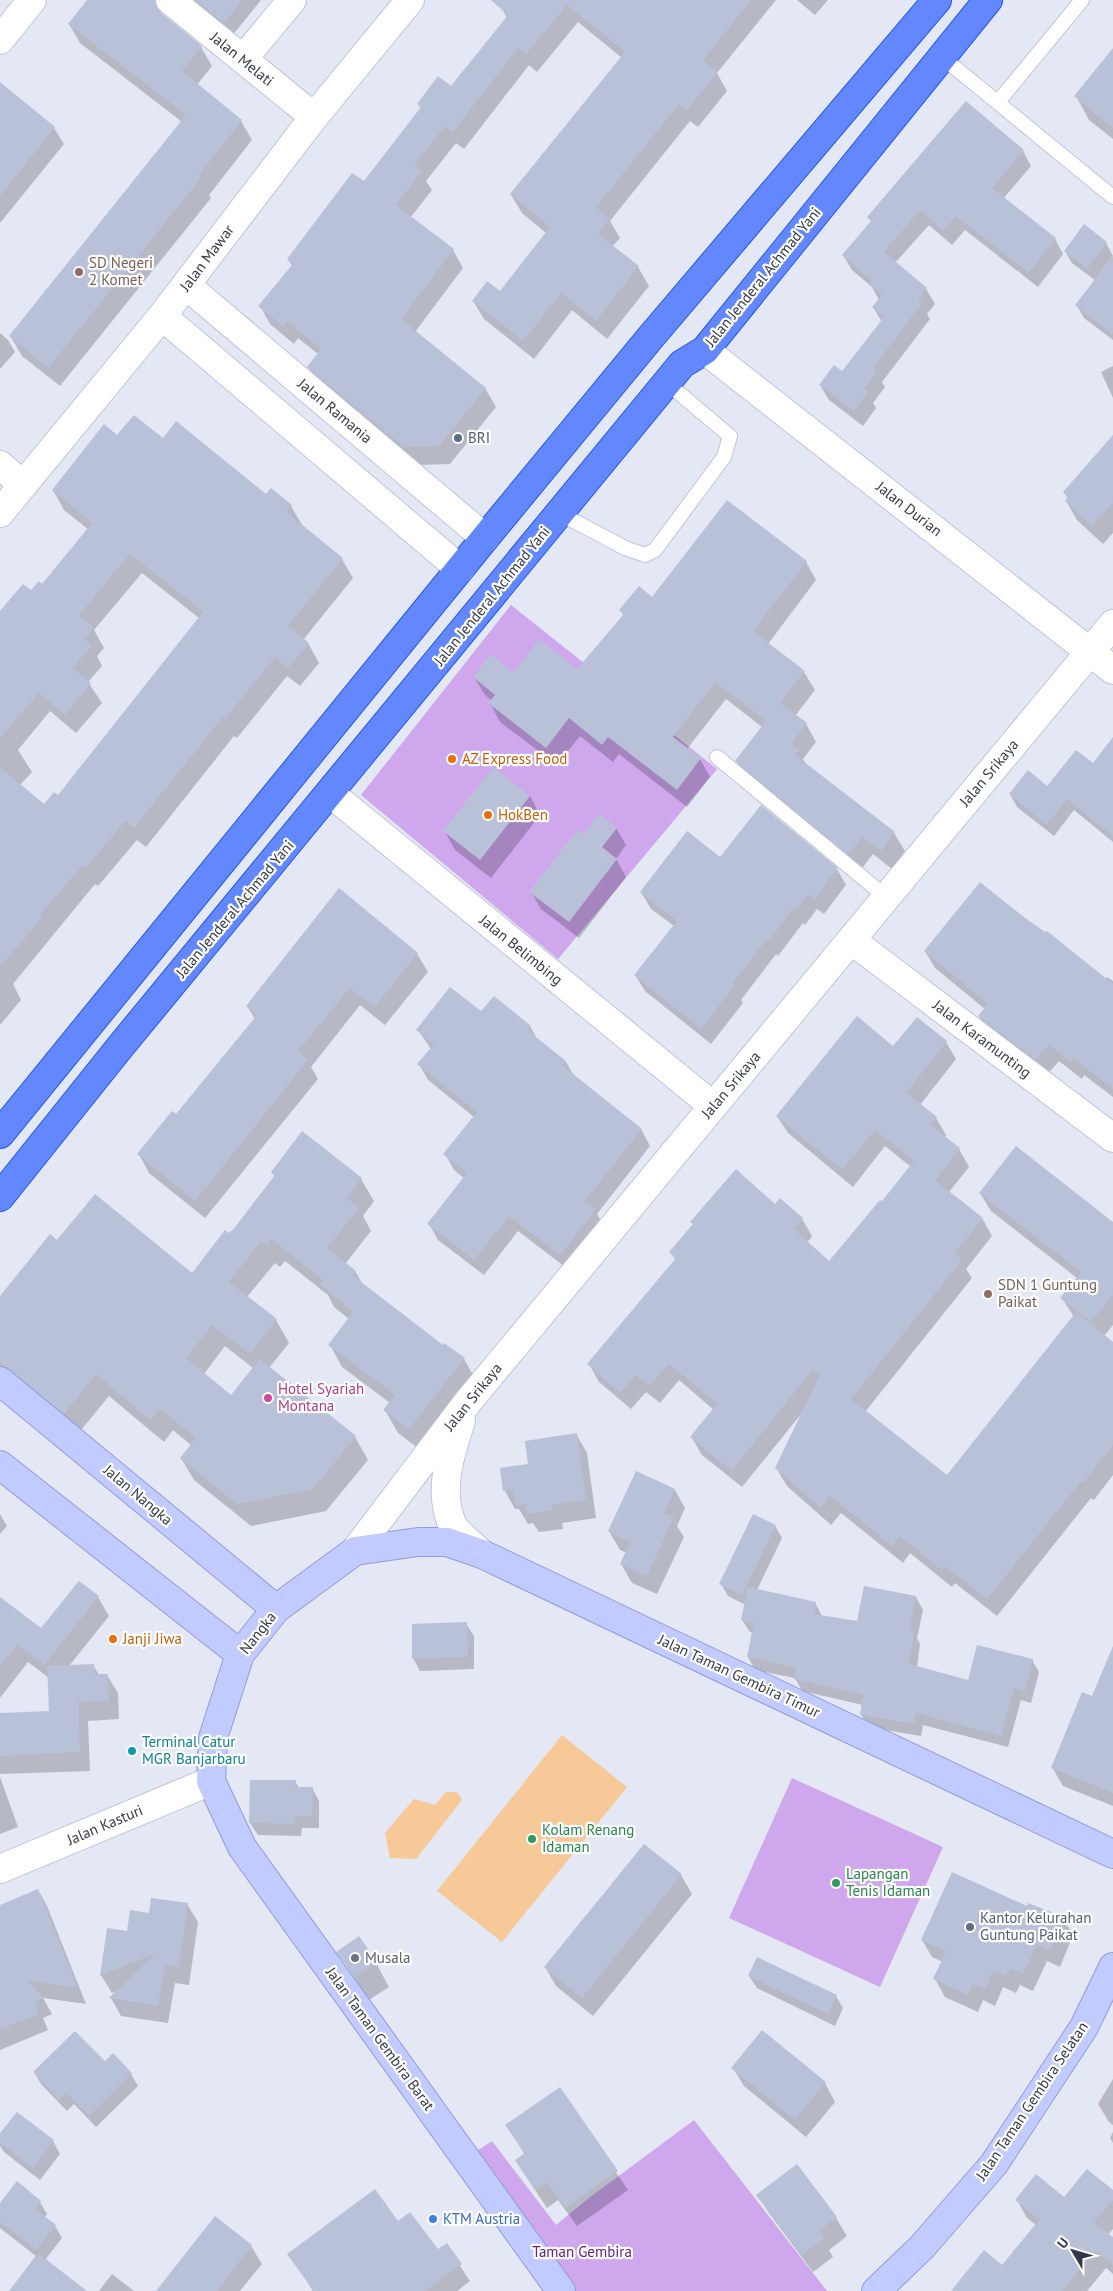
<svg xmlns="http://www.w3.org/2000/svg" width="1113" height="2291" viewBox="0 0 1113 2291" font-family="'PT Sans',sans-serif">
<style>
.green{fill:#cea7ed}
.water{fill:#f8c998}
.shadow{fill:#0003;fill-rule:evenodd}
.building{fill:#b8c1d7}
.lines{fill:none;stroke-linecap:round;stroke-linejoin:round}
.lane-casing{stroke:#bfc6db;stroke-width:16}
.street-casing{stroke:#bfc6db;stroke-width:30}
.secondary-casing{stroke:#909cdc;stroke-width:30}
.highway-casing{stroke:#2359ef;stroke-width:30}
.lane{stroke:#fff;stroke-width:14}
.street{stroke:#fff;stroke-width:28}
.secondary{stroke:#c2cbff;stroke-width:28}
.highway{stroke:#6387ff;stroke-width:28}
.education-dot{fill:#8d6e63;stroke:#fff;stroke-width:2}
.service-dot{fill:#5c6f8a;stroke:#fff;stroke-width:2}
.food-dot{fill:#e8710a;stroke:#fff;stroke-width:2}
.hotel-dot{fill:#d1479c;stroke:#fff;stroke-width:2}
.culture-dot{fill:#0f9aa8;stroke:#fff;stroke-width:2}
.leisure-dot{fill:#2e9e5b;stroke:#fff;stroke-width:2}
.worship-dot{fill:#6b7280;stroke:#fff;stroke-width:2}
.shop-dot{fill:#3f7fe0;stroke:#fff;stroke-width:2}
.labels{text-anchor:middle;stroke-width:4.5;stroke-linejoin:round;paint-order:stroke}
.street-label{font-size:15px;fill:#333947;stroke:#fff}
.education-label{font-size:15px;fill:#785e54;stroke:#fff;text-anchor:start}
.service-label{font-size:15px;fill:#4e5e75;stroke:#fff;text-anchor:start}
.food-label{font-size:15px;fill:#c56008;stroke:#fff;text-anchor:start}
.hotel-label{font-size:15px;fill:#b23c85;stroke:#fff;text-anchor:start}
.culture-label{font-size:15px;fill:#0d838f;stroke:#fff;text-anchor:start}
.leisure-label{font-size:15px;fill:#27864d;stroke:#fff;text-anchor:start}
.worship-label{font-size:15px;fill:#5b616d;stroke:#fff;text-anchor:start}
.shop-label{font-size:15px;fill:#366cbe;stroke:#fff;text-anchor:start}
.park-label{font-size:15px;fill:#65207f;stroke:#fff}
</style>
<rect width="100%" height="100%" fill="#e4e7f4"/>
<!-- green -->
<path class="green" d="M511 605 717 769 558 959 361 795Z
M792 1778 943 1847 880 1987 729 1918Z
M694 2120 827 2291H570L469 2156 492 2141 556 2225 585 2201Z"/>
<!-- water -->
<path class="water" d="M562 1735 627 1787 502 1942 437 1891Z
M446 1792H457L462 1800 416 1859 390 1858 385 1833 414 1799 435 1805Z"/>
<!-- shadow -->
<path class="shadow" d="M89 0 155 3 162 15 201 47 212 66 197 85 241 121 252 140 209 195 211 198 60 386 22 356 11 337 182 122 80 43 69 24Z
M182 0H261L232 36Z
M507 0H776L717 73 727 91 698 127 690 121 610 221 620 238 612 247 638 267 649 286 607 339 572 310 534 359 484 319 473 301 500 292 546 233 522 213 511 195 622 58 578 22 537 72 529 65 464 149 456 143 426 181 432 190 410 218 453 250 463 268 415 332 485 388 496 407 450 464 416 465 319 385 308 367 318 354 298 338 294 344 270 324 260 306 292 266 288 259 364 183 421 109 419 104 451 87 507 18 501 7Z
M797 0H828L815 15Z
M1113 50V139L1089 120 1076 96Z
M0 84 54 128 64 144 0 223Z
M1023 151 1031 166 1003 199 1055 239 1063 254 1038 287 965 230 952 245 929 225 895 263 926 289 935 304 927 314 930 319 882 382 885 387 873 403 876 408 863 426 829 400 820 385 842 373 882 322 873 307 879 300 872 287 852 270 843 255 872 222 868 217Z
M1106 243 1113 256 1102 270 1113 279V340L1084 318 1077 306 1096 281 1072 263 1065 251Z
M0 333 8 340 15 352 0 369Z
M1113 366V398L1101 372Z
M1113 436V533L1103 544 1077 520 1066 501 1068 499 1064 492Z
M118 437 163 439 267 495 291 506 302 525 342 559 353 578 303 640 308 643 319 663 300 686 287 676 237 738 234 736 146 847 137 840 98 886 95 884 13 984 21 1000 0 1025V613L42 585 89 530 64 510 53 490ZM142 573 199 618 58 797 45 805 20 785 32 772 18 750 50 711 76 733 102 703 88 682 102 666 97 656 104 648 94 630Z
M806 562 816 580 768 644 804 672 815 690 795 716 806 724 816 742 803 759 807 766 894 833 905 851 892 869 873 854 859 872 747 779 737 761 762 727 726 699 687 749 700 759 710 777 687 807 619 754 613 762 580 736 557 765 500 722 490 703 492 701 485 695 474 677 577 671 624 616 620 610 653 599Z
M1113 761V842L1074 810 1054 836 1017 807 1010 794 1047 787 1093 765Z
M530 796 540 815 491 878 455 850 445 832Z
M616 828 626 845 616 859 626 877 579 938 541 909 531 892 584 836Z
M720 859 837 869 846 885 824 914 817 909 805 925 803 923 778 956 776 954 741 1000 743 1003 711 1044 645 991 635 975 674 926 651 909 641 892Z
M925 951 1105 979 1107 977 1113 981V1097L1084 1075 1082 1079 1059 1061 1046 1076 989 1033 979 1016 985 1009 935 968Z
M417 954 428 972 385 1025 360 1005 311 1067 318 1079 205 1218 149 1173 139 1154 176 1116 255 1019 247 1006Z
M481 1013 530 1026 538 1041 566 1062 574 1076 641 1129 650 1146 597 1214 604 1226 569 1270 518 1231 484 1275 438 1240 429 1224 464 1178 454 1170 445 1154 474 1117 428 1080 419 1064 431 1049 418 1030Z
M946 1042 956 1059 920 1105 936 1118 946 1135 944 1138 959 1149 969 1167 949 1192 982 1218 992 1236 966 1269 972 1278 865 1412 947 1477 1074 1317 1062 1298 1077 1278 991 1211 980 1193 1113 1224V1325L1104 1336 1113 1343V1475L1094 1500 1091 1498 997 1616 955 1583 952 1587 910 1553 903 1563 841 1513 831 1525 787 1486 776 1468 802 1413 742 1487 702 1455 692 1438 714 1410 679 1380 660 1403 646 1392 631 1409 599 1382 589 1364 676 1261 671 1252 694 1226 692 1222 776 1205 802 1219 812 1236 807 1243 829 1262 883 1203 911 1167 885 1146 853 1187 788 1133 777 1116 893 1048Z
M272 1172 361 1179 374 1201 363 1216 371 1231 345 1264 355 1271 363 1285 443 1347 444 1344 464 1359 477 1382 422 1451 398 1433 385 1410 390 1403 342 1367 330 1345 349 1319 334 1307 328 1295 285 1261 280 1267 275 1263 247 1297 276 1320 289 1343 269 1368 355 1437 368 1460 326 1511 251 1526 194 1480 181 1458 191 1445 173 1430 164 1442 109 1396 77 1435 0 1372V1298L57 1241 192 1274 229 1235 275 1177ZM225 1346 253 1368 231 1396 204 1374Z
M576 1434 587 1453 596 1518 562 1523 563 1529 539 1532 533 1523 528 1524 519 1509H515L505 1491Z
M675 1490 685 1508 677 1526 684 1537 657 1594 632 1583 621 1564 627 1553 620 1550 609 1531Z
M0 1514 7 1526 0 1534Z
M775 1526 782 1538 757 1590 815 1603 822 1616 858 1622 916 1597 923 1610 917 1638 920 1644 917 1667 968 1681 1032 1660 1039 1672 1031 1703 1021 1700 1008 1747 923 1725 921 1736 868 1727 861 1714 863 1705 802 1691 795 1678 755 1670 748 1657 753 1633 750 1632 742 1620 746 1605 728 1596 721 1584Z
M98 1597 109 1616 69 1666 93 1665 99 1675H107L118 1693 119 1719 88 1721 90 1771 0 1774V1714L50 1712 49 1678 28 1662 0 1698V1598L41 1630Z
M466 1624 474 1636V1669L420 1671 413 1658Z
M1113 1648V1806L1063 1786 1052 1767 1093 1697Z
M0 1777 18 1827 0 1834Z
M295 1781 299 1788H312L319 1801V1828H302L301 1836 258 1835 250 1823Z
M681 1875 692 1894 593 2016 556 1986 545 1967Z
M38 1890 47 1906 86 2004 43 1998 52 2014 43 2018 48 2030 0 2050V1906Z
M187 1904 198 1922 189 1985 175 1983 168 2023 121 2016 111 1998 119 1990 112 1993 101 1975 150 1914Z
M1027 1908 1063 1918 1073 1935 1060 1967 1047 1961 1033 1991 1020 1985 1016 1993 1003 1987 995 2006 983 2000 978 2012 945 1997 935 1979 943 1962 932 1957 922 1940Z
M338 1952 376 1963 389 1987 369 2000Z
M749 1976 836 1996 843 2008 835 2026 757 1988Z
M105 2063 131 2074 138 2086 96 2127 74 2104 67 2111 41 2084 34 2072Z
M733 2068 825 2083 835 2102 806 2137 744 2086Z
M1113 2079V2125L1109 2122 1098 2104Z
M559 2089 628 2190 577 2226 558 2200 547 2208 516 2161 525 2155 507 2125Z
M22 2117 53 2141 60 2154 40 2180 4 2152 0 2146V2135Z
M1113 2132V2143L1110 2138Z
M797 2166 836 2218 847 2236 829 2250 833 2257 813 2272 769 2213 758 2195Z
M1113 2192V2229L1108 2235 1113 2239V2274L1106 2268 1087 2291H953L1002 2267 1036 2225 1027 2218 1017 2200 1065 2199Z
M40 2202 47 2214 44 2218 55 2226 62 2238 45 2260 85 2291H17L37 2257 0 2228V2205Z
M215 2218 251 2246 262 2264 240 2291H157Z
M398 2223 437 2251 446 2245 470 2281 457 2291H313L289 2254Z
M112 2274 134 2291H99Z"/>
<!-- building -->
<path class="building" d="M87 0H155L156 6 160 12 202 46 182 71 242 120 198 176 201 178 48 368 9 336 186 115 68 24Z
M195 0H242L224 23Z
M491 0H751L703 60 718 72 687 110 679 104 596 207 610 219 598 234 639 266 596 321 561 293 523 341 472 301 487 281 500 291 550 227 510 194 625 52 567 5 526 54 518 48 453 132 445 126 414 165 422 171 396 205 454 249 401 319 486 388 439 446 404 447 307 367 321 349 287 321 283 326 258 306 293 264 287 259 352 173 364 181 421 107 417 104 438 76 451 86 508 15Z
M1113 48V128L1074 96Z
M0 82 55 127 0 196Z
M966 101 1024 150 992 188 1056 238 1029 273 956 216 943 231 920 210 884 252 927 288 918 300 922 303 874 367 877 371 864 389 868 392 854 411 819 385 834 365 842 371 884 317 872 307 882 295 869 284 872 281 842 255 871 221 867 217Z
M1084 224 1107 242 1087 269 1064 251Z
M1113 256V334L1075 305Z
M134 415 163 438 176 421 266 494 271 488 292 505 286 512 343 558 288 626 309 643 288 668 275 657 225 719 223 717 134 828 125 821 86 868 83 865 39 916 42 918 0 967V767L44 804 54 792 58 795 203 612 130 554 79 615 94 627 84 639 92 645 73 668 91 683 65 715 39 693 0 738V611L23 584 31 590 39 581 42 584 92 523 52 490 104 424 117 435Z
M1113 435V503L1092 526 1065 501 1068 497 1063 492Z
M727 500 807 561 753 631 805 671 780 703 807 723 791 744 799 750 795 755 895 832 881 851 862 837 848 855 735 761 766 721 715 682 673 737 701 758 677 790 608 737 602 745 569 718 546 748 488 703 495 695 473 677 491 654 513 673 539 639 577 669 624 614 619 610 639 586 652 597Z
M1113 737V836L1067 799 1046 825 1009 794 1028 770 1047 786 1076 750 1093 763Z
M493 767 530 796 480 860 443 831Z
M761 805 838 868 814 899 808 894 796 909 793 908 769 941 767 939 732 984 734 986 701 1029 634 975 677 921 640 892 687 831 720 857Z
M599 814 617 828 602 847 617 859 569 922 529 892 578 829 584 834Z
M980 882 1025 918 1045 932 1047 931 1113 984V1089L1074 1059 1071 1062 1049 1045 1036 1060 978 1016 988 1004 924 951Z
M339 888 418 953 374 1008 350 988 298 1051 308 1060 195 1201 137 1154 172 1111 176 1114 257 1015 246 1006Z
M450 987 481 1011 494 996 531 1026 527 1030 566 1061 563 1066 642 1129 585 1201 596 1209 560 1255 509 1216 474 1260 427 1224 467 1173 443 1154 477 1112 417 1064 434 1044 416 1030Z
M857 1016 893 1046 917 1017 947 1041 906 1093 937 1117 930 1125 960 1148 935 1180 983 1218 955 1253 962 1260 851 1399 947 1475 1076 1312 1113 1342V1445L1083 1483 1081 1481 987 1599 945 1566 942 1570 900 1536 892 1546 830 1496 821 1508 775 1468 820 1375 812 1370 732 1471 690 1437 717 1404 669 1364 649 1386 636 1375 620 1393 587 1364 676 1258 669 1252 693 1224 690 1222 736 1169 775 1204 780 1198 803 1218 794 1229 829 1261 880 1200 882 1201 914 1161 875 1130 842 1170 776 1116Z
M302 1131 362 1178 347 1198 359 1208 327 1248 356 1271 352 1275 443 1345 444 1343 465 1358 409 1429 383 1410 395 1395 328 1345 353 1312 320 1284 323 1280 271 1239 267 1245 261 1241 229 1282 277 1319 250 1354 212 1325 186 1358 231 1395 260 1359 356 1436 313 1489 237 1504 180 1458 196 1438 160 1409 150 1420 96 1374 64 1414 0 1362V1296L50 1234 57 1240 95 1194 192 1273 225 1230 229 1233 236 1226 275 1175 271 1172Z
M1016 1146 1113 1222V1295L1091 1322 1060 1298 1081 1272 979 1193Z
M577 1433 586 1500 552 1505 553 1510 527 1514 525 1504 516 1506 513 1490 503 1491 500 1468 528 1464 525 1441Z
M636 1471 675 1489 664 1513 674 1517 647 1576 620 1564 630 1542 608 1531Z
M753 1514 776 1525 742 1595 719 1584Z
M79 1581 99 1596 44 1665 17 1645 0 1666V1597L41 1628Z
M864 1586 916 1596 909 1630 914 1631 909 1664 968 1680 977 1645 1033 1659 1025 1691 1014 1688 1001 1736 916 1713 914 1724 860 1715 863 1695 794 1679 796 1668 747 1657 754 1623 741 1620 748 1587 816 1602 814 1614 857 1621Z
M467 1622 468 1657 412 1659V1624Z
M1113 1646V1793L1051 1768 1082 1692 1092 1696Z
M94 1664 95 1674H108L109 1701 78 1702 80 1752 0 1756V1713L49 1711 47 1666Z
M250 1780H296L295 1787H313L312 1816H295V1824L249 1823Z
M644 1844 682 1874 582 1998 544 1967Z
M952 1872 1027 1906 1028 1903 1064 1917 1050 1950 1037 1945 1023 1974 1010 1968 1006 1976 993 1970 985 1989 973 1984 968 1995 933 1979 946 1951 921 1940Z
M38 1889 78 1988 28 1981 44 1998 35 2002 39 2014 0 2029V1905Z
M151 1898 188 1903 179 1967 165 1965 158 2006 109 1998 156 1953 100 1976 107 1928 127 1931 130 1910 149 1913Z
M359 1936 377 1962 355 1977 336 1952Z
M757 1957 837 1995 828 2014 748 1976Z
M762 2030 826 2082 795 2120 731 2068Z
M75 2031 105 2061 113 2053 132 2073 89 2116 66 2093 59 2100 33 2072Z
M560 2087 618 2171 565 2208 547 2182 535 2190 515 2160 525 2153 505 2125Z
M17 2112 54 2140 33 2168 0 2143V2133Z
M797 2164 837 2217 819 2231 824 2238 802 2255 756 2195Z
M1087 2169 1113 2190V2200L1094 2222 1113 2237V2265L1095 2251 1062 2291H951L984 2250 1002 2265 1039 2220 1015 2200 1036 2174 1064 2197Z
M17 2181 41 2201 35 2209 56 2225 36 2250 0 2222V2203Z
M375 2189 398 2221 410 2212 438 2249 447 2243 462 2264 425 2291H314L287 2254Z
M215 2216 252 2245 217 2291H156Z
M38 2253 87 2291H9Z"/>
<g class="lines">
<defs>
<path id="lane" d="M942 57 1113 197
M998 102 1082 0
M559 513 625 548 645 555 655 550 724 457 730 436 667 383
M717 757 886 897"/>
<path id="street" d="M170 0 314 117
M0 40 32 0
M243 59 292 0
M186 285 485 538
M162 316 460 569
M705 350 1113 670
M0 465 23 485
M0 513 162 316 314 117 410 0
M330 793 713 1106
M851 940 1113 1138
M461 1421C450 1454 438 1490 452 1524 456 1532 474 1547 482 1554
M355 1551 467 1403 1113 624
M0 1869 211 1781"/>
<path id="secondary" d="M0 1381 276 1609
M0 1465 240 1654
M561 2291 242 1847 211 1781 213 1738 240 1654 276 1609 355 1551 418 1542H447L482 1554 1113 1854
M876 2291 922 2247 994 2164 1084 2027 1113 1967"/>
<path id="highway" d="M0 1134 485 538 650 338 937 0
M0 1197 120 1047 682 364 705 350 988 0"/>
</defs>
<!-- lane casing -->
<use href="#lane" class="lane-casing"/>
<!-- street casing -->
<use href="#street" class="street-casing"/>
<!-- secondary casing -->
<use href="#secondary" class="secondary-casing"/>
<!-- highway casing -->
<use href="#highway" class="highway-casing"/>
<!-- lane -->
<use href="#lane" class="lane"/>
<!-- street -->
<use href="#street" class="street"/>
<!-- secondary -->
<use href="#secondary" class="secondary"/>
<!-- highway -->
<use href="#highway" class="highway"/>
</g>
<!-- markers -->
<g class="education-dot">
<circle cx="79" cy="272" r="5"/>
<circle cx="988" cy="1294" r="5"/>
</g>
<g class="service-dot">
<circle cx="458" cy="438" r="5"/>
<circle cx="970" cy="1927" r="5"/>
</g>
<g class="food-dot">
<circle cx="452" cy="759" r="5"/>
<circle cx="488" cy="815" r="5"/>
<circle cx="113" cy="1639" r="5"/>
</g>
<circle class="hotel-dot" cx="268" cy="1398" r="5"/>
<circle class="culture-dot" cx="132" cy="1751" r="5"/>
<g class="leisure-dot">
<circle cx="532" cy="1839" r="5"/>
<circle cx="836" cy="1883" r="5"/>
</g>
<circle class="worship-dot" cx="355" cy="1958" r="5"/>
<circle class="shop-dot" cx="433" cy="2219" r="5"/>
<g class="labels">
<!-- street labels -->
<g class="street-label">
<text transform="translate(242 59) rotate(39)" y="5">Jalan Melati</text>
<text transform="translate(207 258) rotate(-53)" y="5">Jalan Mawar</text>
<text transform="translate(763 277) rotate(-51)" y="5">Jalan Jenderal Achmad Yani</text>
<text transform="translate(335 411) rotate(40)" y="5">Jalan Ramania</text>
<text transform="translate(909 509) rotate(38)" y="5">Jalan Durian</text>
<text transform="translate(492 596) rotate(-51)" y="5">Jalan Jenderal Achmad Yani</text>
<text transform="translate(989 773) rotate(-50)" y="5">Jalan Srikaya</text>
<text transform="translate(235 909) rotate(-50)" y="5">Jalan Jenderal Achmad Yani</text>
<text transform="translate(521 950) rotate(39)" y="5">Jalan Belimbing</text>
<text transform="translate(982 1039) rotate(37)" y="5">Jalan Karamunting</text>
<text transform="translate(731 1085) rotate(-50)" y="5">Jalan Srikaya</text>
<text transform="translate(473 1397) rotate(-51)" y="5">Jalan Srikaya</text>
<text transform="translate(138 1495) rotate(40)" y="5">Jalan Nangka</text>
<text transform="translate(258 1633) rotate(-52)" y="5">Nangka</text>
<text transform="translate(739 1676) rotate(25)" y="5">Jalan Taman Gembira Timur</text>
<text transform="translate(105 1825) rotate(-23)" y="5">Jalan Kasturi</text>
<text transform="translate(380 2039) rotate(54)" y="5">Jalan Taman Gembira Barat</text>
<text transform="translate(1032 2101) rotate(-56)" y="5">Jalan Taman Gembira Selatan</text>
</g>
<!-- education labels -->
<g class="education-label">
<text x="89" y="268">SD Negeri<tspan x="89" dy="17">2 Komet</tspan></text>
<text x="998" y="1290">SDN 1 Guntung<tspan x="998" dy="17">Paikat</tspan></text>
</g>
<!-- service labels -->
<g class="service-label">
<text x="468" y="443">BRI</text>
<text x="980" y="1923">Kantor Kelurahan<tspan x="980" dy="17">Guntung Paikat</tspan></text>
</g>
<!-- food labels -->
<g class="food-label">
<text x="462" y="764">AZ Express Food</text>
<text x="498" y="820">HokBen</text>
<text x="123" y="1644">Janji Jiwa</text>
</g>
<!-- hotel labels -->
<g class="hotel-label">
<text x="278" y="1394">Hotel Syariah<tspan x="278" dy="17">Montana</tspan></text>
</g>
<!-- culture labels -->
<g class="culture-label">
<text x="142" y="1747">Terminal Catur<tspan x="142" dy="17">MGR Banjarbaru</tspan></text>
</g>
<!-- leisure labels -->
<g class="leisure-label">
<text x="542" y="1835">Kolam Renang<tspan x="542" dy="17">Idaman</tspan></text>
<text x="846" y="1879">Lapangan<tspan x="846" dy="17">Tenis Idaman</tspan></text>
</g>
<!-- worship labels -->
<g class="worship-label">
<text x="365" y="1963">Musala</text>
</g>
<!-- shop labels -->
<g class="shop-label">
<text x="443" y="2224">KTM Austria</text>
</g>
<!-- park labels -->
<g class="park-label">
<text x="582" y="2257">Taman Gembira</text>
</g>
</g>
<!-- north arrow -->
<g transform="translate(1073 2251) rotate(308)" stroke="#ffffff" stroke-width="4" paint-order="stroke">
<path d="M0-4L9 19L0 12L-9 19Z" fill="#333947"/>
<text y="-8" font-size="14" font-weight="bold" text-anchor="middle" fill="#333947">U</text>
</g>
</svg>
